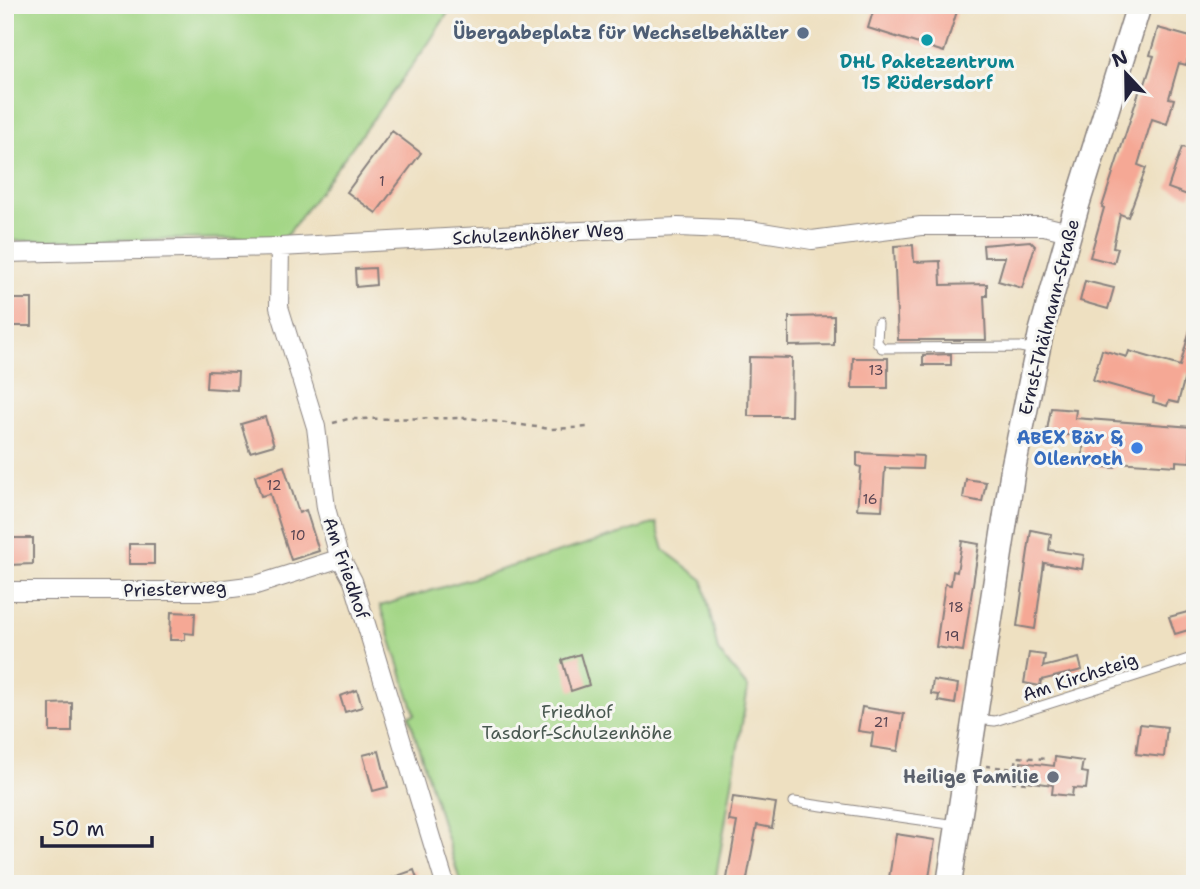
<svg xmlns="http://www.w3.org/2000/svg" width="1200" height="889" viewBox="0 0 1200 889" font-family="'Shantell Sans',sans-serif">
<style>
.green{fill:#a3d685;stroke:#627c60;stroke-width:2}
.building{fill:#f5a895}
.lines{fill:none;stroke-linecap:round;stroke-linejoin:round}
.service-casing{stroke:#88817e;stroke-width:11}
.minor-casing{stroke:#88817e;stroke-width:20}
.secondary-casing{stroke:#88817e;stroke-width:27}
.path{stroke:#88817e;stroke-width:2.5;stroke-dasharray:5 5;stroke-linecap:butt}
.service{stroke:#fff;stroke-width:9}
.minor{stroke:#fff;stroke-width:18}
.secondary{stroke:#fff;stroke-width:24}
.service-dot{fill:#5c6f8a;stroke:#f6f6f2;stroke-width:2.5}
.culture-dot{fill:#0f9aa8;stroke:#f6f6f2;stroke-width:2.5}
.shop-dot{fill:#3f7fe0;stroke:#f6f6f2;stroke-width:2.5}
.worship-dot{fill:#6b7280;stroke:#f6f6f2;stroke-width:2.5}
.labels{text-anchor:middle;stroke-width:6;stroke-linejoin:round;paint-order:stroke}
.number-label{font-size:14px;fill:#574452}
.service-label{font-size:18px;font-weight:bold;fill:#4e5e75;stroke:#f6f6f2;text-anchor:end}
.culture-label{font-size:18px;font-weight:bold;fill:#0d838f;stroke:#f6f6f2}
.street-label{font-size:18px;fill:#22223b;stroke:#f6f6f2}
.shop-label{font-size:18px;font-weight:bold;fill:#366cbe;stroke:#f6f6f2;text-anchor:end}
.park-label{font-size:18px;fill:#495851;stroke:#f6f6f2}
.worship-label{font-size:18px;font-weight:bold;fill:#5b616d;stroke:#f6f6f2;text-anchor:end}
</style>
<rect width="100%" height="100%" fill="#f6f6f2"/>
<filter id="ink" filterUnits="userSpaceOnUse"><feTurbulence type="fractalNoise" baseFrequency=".0143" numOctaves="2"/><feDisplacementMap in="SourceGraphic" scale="14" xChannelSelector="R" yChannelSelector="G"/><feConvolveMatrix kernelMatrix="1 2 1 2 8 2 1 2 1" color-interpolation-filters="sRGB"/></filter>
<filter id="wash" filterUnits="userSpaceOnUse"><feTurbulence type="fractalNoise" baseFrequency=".00686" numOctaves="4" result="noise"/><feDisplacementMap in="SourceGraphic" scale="28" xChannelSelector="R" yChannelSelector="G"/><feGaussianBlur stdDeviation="1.57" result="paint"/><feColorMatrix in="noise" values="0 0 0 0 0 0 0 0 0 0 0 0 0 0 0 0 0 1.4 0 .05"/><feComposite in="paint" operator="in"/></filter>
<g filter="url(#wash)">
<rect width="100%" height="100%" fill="#eee0c1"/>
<!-- green -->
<path class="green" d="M5 5H453L428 44 285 238 5 241Z
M656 523 664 550 703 580 718 651 748 688 715 883 461 884 409 716 415 714 380 606Z"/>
<g id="blocks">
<!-- building -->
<path class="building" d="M875 5H959L944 52 868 28Z
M1158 28 1194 38 1186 65 1179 63 1169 98 1174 99 1167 124 1152 119 1138 165 1146 168 1128 217 1120 214 1113 247 1118 248 1114 263 1090 257 1104 208 1102 207 1141 86 1144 87 1154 56 1150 55Z
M392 131 421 153 376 213 347 192Z
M1182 147 1195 150V182L1190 196 1168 188Z
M1030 241 1035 246 1022 288 998 281 1005 257H984L983 245Z
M913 245 914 262 940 261 941 285 987 284V296H984L986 340H898L894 246Z
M375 268 376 285 356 287 355 269Z
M1085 281 1114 288 1108 309 1080 301Z
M11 299H32V326H10Z
M834 316V345L789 346V317Z
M1191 326 1195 327V376L1186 373 1178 403 1169 401 1167 406 1153 402 1154 397 1093 380 1102 350 1127 357 1129 351 1180 366Z
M951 354V365H923V355Z
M749 357 792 358 791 416H748Z
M853 358H888V388H852Z
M207 371 238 372 237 390 206 388Z
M1051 408 1076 410 1075 418 1192 427 1190 462 1176 461V466L1116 462 1115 468 1082 465 1084 437 1059 434 1058 437 1046 436Z
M265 417 274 445 250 452 241 424Z
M857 453 923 456 922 469 885 468 882 510 857 509 861 467 857 466Z
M284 466 299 513 306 510 319 551 291 560 270 494 261 496 255 476Z
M966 479 986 482 982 502 963 498Z
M1031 530 1051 534 1049 550 1084 555 1082 569 1044 563 1035 629 1017 626Z
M8 538H33V564L8 565Z
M962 541 979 544 963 651 936 647 945 584 951 585 953 571 957 572Z
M129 544H154V564H129Z
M1195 610V628L1175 634 1169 617Z
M171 612 195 613 194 634 185 633V640H170Z
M1029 653 1045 655 1043 667 1079 658 1082 670 1041 680 1040 686 1024 683Z
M580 654 589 685 571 691 562 660Z
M933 680 958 684 955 704 938 701 939 695 931 694Z
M357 690 362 707 345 712 340 696Z
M72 703V732H50V704Z
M862 707 904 714 898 751 871 747 873 733 858 731Z
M1140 724 1167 727 1164 757 1136 754Z
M379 751 388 787 373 791 363 755Z
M1055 757 1083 761 1081 772 1088 773 1086 789 1073 788 1072 796 1052 794 1053 785 1019 780 1021 762 1054 766Z
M733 797 776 803 772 828 757 825 746 884H726L737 822 729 821Z
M896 834 935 840 928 884H888Z
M414 870 419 884H381L380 882Z"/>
</g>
</g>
<g filter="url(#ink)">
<use href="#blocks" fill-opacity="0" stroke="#88817e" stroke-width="2"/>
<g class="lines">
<defs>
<path id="service" d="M878 323 877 342 882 348 1020 347 1036 350
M976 719 995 721 1195 657
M794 802 956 825"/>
<path id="minor" d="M280 247 279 307 316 427 326 508 338 553 353 581 445 884
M5 253 280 247 557 232 678 227 750 230 812 240 921 226H1044L1069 232
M5 591H209L256 585 341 558"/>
<path id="secondary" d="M949 884 1013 469 1041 333 1077 205 1139 5"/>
</defs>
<!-- service casing -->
<use href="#service" class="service-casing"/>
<!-- minor casing -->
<use href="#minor" class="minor-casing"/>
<!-- secondary casing -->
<use href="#secondary" class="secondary-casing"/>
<!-- path -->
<path class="path" d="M333 423 348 419 469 418 551 429 589 427
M986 766 1015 769
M1026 783 1013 782 1017 757 1048 759"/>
<!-- service -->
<use href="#service" class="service"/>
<!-- minor -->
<use href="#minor" class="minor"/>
<!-- secondary -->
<use href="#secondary" class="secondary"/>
</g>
</g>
<!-- markers -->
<circle class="service-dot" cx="803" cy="33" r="7"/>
<circle class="culture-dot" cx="927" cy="40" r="7"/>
<circle class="shop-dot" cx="1137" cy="448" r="7"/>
<circle class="worship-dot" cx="1053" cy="777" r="7"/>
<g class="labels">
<!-- number labels -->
<g class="number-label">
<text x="382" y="186">1</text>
<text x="876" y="375">13</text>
<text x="274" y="490">12</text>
<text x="870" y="504">16</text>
<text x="298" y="540">10</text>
<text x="956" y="612">18</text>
<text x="952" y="641">19</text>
<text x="881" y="727">21</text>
</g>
<!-- service labels -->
<g class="service-label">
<text x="789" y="39">Übergabeplatz für Wechselbehälter</text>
</g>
<!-- culture labels -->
<g class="culture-label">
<text x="927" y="68">DHL Paketzentrum<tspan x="927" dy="21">15 Rüdersdorf</tspan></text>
</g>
<!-- street labels -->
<g class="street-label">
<text transform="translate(538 234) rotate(-3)" y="6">Schulzenhöher Weg</text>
<text transform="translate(1049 317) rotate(-76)" y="6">Ernst-Thälmann-Straße</text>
<text transform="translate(346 568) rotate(71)" y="6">Am Friedhof</text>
<text transform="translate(175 589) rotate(-2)" y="6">Priesterweg</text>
<text transform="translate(1080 677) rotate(-18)" y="6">Am Kirchsteig</text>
</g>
<!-- shop labels -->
<g class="shop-label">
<text x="1123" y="444">ABEX Bär &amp;<tspan x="1123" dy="21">Ollenroth</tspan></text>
</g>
<!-- park labels -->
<g class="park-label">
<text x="577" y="718">Friedhof<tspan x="577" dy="21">Tasdorf-Schulzenhöhe</tspan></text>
</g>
<!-- worship labels -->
<g class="worship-label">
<text x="1039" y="783">Heilige Familie</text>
</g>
</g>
<!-- margin -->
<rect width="1200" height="889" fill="none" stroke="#f6f6f2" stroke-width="28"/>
<!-- north arrow -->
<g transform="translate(1126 74) rotate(338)" stroke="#f6f6f2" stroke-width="5" paint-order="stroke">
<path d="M0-5L12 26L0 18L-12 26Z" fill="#22223b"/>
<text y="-10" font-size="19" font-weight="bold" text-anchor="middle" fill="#22223b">N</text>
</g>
<!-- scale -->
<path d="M42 836v10h110v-10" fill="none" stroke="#22223b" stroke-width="3.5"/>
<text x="52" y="836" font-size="21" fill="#22223b" stroke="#f6f6f2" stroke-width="5" paint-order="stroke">50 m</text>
</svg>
